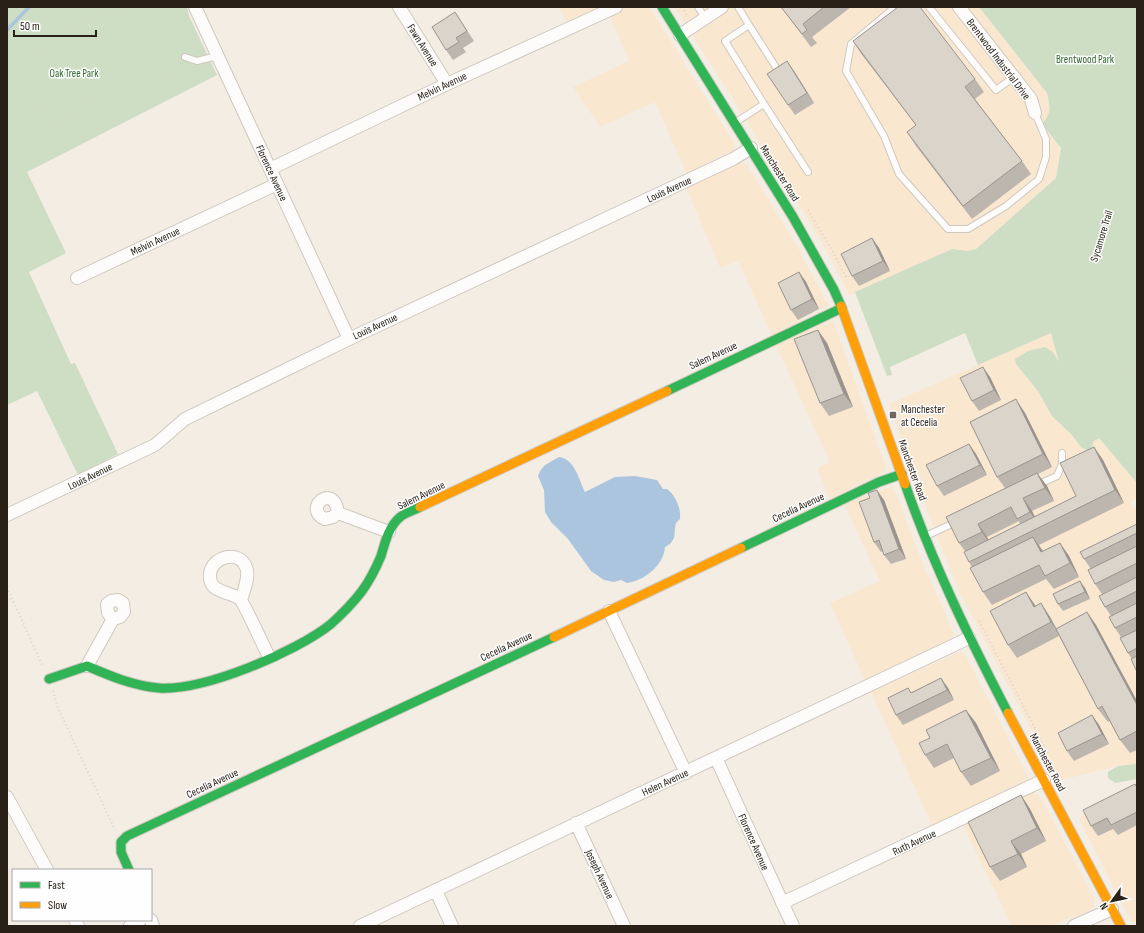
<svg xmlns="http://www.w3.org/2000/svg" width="1144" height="933" viewBox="0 0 1144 933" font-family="'Sofia Sans Condensed',sans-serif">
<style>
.built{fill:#f9e7d0}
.green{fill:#cddec4}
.water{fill:#acc5de}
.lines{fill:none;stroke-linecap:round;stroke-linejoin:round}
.stream{stroke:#acc5de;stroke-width:3.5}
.lane-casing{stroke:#cfc8bf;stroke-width:8}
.street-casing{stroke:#cfc8bf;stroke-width:14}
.fast-casing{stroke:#cfc8bf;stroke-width:11}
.slow-casing{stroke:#cfc8bf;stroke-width:11}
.path{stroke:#d9d6d3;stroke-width:2;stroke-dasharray:1 3;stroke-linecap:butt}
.lane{stroke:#fdfcfb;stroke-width:6}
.street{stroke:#fdfcfb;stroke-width:12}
.fast{stroke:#30b455;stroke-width:9}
.slow{stroke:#ff9f0a;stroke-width:9}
.wall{fill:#bcb6af;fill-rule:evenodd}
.shaded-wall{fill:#99948e}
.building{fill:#dbd4cb;stroke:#99948e}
.poi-dot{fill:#70685f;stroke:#fefefe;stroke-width:1.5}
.labels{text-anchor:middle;stroke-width:3;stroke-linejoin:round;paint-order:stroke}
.street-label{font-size:11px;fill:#292117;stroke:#fefefe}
.park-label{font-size:11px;fill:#33662f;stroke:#fefefe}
.poi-label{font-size:11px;fill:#292117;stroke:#fefefe;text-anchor:start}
</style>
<rect width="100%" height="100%" fill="#f4ede4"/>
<!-- built -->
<path class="built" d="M559 7H603L568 25Z
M630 7H649L734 143V150L687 174 655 102 600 127 573 87 629 61 610 16Z
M675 7H979L1047 93 1051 110 1048 118 1042 124 1061 148 1056 178 976 249 968 251 952 249 849 295 829 255 812 226Z
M742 162 747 165 797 246 828 305 772 335 738 261 720 268 686 187Z
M833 320 887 471 830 498 817 469 830 462 776 345Z
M1051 333 1093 442 1099 438 1137 483V497L1130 503 1137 510V764L1118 766 1058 781 960 593 931 521 889 404Z
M893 486 922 562 954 634 951 639 865 680 830 603 880 581 844 504Z
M961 651 965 654 1029 779 1028 781 933 827 871 692Z
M1137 790V920L1132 923 1079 819 1082 814Z
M1032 793 1037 794 1040 796 1095 900 1094 906 1091 910 1082 914 1049 926H1012L963 825Z"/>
<!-- green -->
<path class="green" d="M7 7H187L189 16 217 75 27 172 66 253 29 272 71 364 75 363 118 454 78 475 37 391 7 405Z
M979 7H1137V483L1099 438 1093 442 1092 448 1088 451 1081 447 1072 435 1052 416 1038 391 1016 364 1015 359 1028 351 1045 347 1053 352 1059 362 1051 333 978 365 965 333 890 367 892 375 887 376 855 292 952 249 968 251 976 249 1056 178 1061 148 1042 124C1052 113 1050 106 1047 93Z
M1137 764V779L1115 783 1108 778V772L1118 766Z"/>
<!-- water -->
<path class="water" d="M559 457C575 459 579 480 585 492L615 477 635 476 657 480 663 489H667C676 496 681 508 680 519L676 523C673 534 678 540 665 547 664 565 644 581 627 583L621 580 614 582 604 580 591 571 568 539 551 522 545 512 544 490 538 476 540 471 545 465Z"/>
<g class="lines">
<!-- stream -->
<path class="stream" d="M7 30 29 7"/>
<defs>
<path id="lane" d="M698 7 705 18
M895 7 851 44 846 71 884 136 899 174 948 229H968L1006 206 1039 179 1046 157V139L1035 113
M929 7 996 90 1014 77
M749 25 779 72
M185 57 197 61 217 56
M764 104 808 172
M736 122 764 104 725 41 749 25 738 7
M1037 485 1057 476 1062 464V453
M928 535 956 522"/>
<path id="street" d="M195 7 349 339
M399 7 447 84
M959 7 1031 99 1035 113
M680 35 722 7
M270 169 447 84 616 7
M77 278 277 184
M338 513 333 517 325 519C302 509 334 481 338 513L389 532
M7 515 155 445 185 419 349 339 733 159 751 148
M241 600C244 590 250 576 246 567 239 549 211 557 210 574 208 593 229 591 240 599 244 603 265 649 269 657
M609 611 686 773
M87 666 113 619 108 613 107 604 111 601 118 600 123 603 124 612 120 617 113 619
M716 758 793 926
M7 797 47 870
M576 823 624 926
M436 891 452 926
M782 903 1044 780
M75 920 78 926
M151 920 153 926
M130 926 140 920
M360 926 969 638
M1074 926 1112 909"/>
<path id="fast" d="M662 7 793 217 834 290 841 306
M667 391 842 308
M905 484C933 564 969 638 1008 713
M741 548 879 482 902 474
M49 679 87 666C110 676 134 686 159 688 204 691 296 652 331 624 342 614 353 603 362 591 370 580 376 568 381 556 385 543 388 528 399 518 404 513 413 511 420 507
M129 870 121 852V842L127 836 554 637"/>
<path id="slow" d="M841 306 905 484
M420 507 667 391
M554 637 741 548
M1008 713 1121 926"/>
</defs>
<!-- lane casing -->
<use href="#lane" class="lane-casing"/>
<!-- street casing -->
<use href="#street" class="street-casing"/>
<!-- fast casing -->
<use href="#fast" class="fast-casing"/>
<!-- slow casing -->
<use href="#slow" class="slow-casing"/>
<!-- path -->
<path class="path" d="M682 7 687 16
M1120 7C1119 18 1118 29 1115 40 1108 62 1095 81 1094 106 1092 140 1116 170 1111 206 1107 228 1097 248 1091 269 1080 313 1098 358 1137 381
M60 123 83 114 84 101C92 95 97 97 105 100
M30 142 60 123 31 98
M7 185 30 142 31 67 38 53 101 11 120 8C124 11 132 15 134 20 145 40 142 64 156 84L162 85 172 76 181 63
M808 210 832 250 847 279
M7 587 43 667
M7 596 14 603
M979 621 1048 753
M53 691 58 708 115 830"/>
<!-- lane -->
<use href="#lane" class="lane"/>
<!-- street -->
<use href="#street" class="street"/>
<!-- fast -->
<use href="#fast" class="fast"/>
<!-- slow -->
<use href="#slow" class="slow"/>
</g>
<!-- wall -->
<path class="wall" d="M781 7H851L812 37 817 43 811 47Z
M455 12 474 41 463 48 466 52 453 60 446 50Z
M853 41 975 79 984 92 975 99 1022 161 1031 174 972 219 916 146 907 132 916 125 862 55Z
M794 71 814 103 795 115 788 105Z
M872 238 879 248 890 271 859 286 852 276Z
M799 272 806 282 819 309 798 320 791 310Z
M827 343 853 407 829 416 820 403Z
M990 377 1001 400 979 411 972 401Z
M1025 413 1052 467 1038 474 1047 486 1054 501 1032 511 1035 517 1076 496 1094 447 1103 460 1124 503 1039 545 1043 551 1060 543 1069 556 1079 577 1054 589 1046 579 992 605 983 592 972 567 969 562 965 551 959 543 1005 488 997 477ZM1019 521 1020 524 988 540 987 537Z
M969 444 976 454 987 475 944 496 937 486Z
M870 498 884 500 906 559 891 564 884 555 883 551 881 552 874 542Z
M1137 524V577L1102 594 1095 584 1091 569 1084 559Z
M1137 577V672L1132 659 1128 653 1121 637 1115 628 1111 616 1105 607Z
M1085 588 1090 599 1063 611 1058 604Z
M1041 603 1050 617 1056 629 1087 612 1096 625 1137 701V750L1130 753 1120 740 1110 721 1108 722 1098 709 1059 636 1017 658 1008 645 1035 606Z
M941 678 948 688 954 700 903 725 896 715 908 688 911 693Z
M966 710 976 723 1000 771 971 786 961 772 954 758 934 768 925 755 930 738Z
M1092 715 1099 725 1109 744 1074 761 1067 751Z
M1137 787V825L1118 835 1113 829 1098 836 1091 826Z
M1021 795 1030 809 1046 841 1021 854 1027 867 1000 881 990 867Z"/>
<!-- shaded-wall -->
<path class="shaded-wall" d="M787 61 794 71 814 103 807 93Z
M872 238 879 248 890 271 883 261Z
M799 272 806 282 819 309 812 299Z
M818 330 827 343 853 407 844 394Z
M983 367 990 377 1001 400 994 390Z
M1016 399 1025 413 1052 467 1043 454Z
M969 444 976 454 987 475 980 465Z
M1094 447 1103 460 1124 503 1115 490Z
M1037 473 1047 486 1054 501 1045 488Z
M877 490 884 500 906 559 899 549Z
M1023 498 1032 511 1039 525 1030 512Z
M978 524 987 537 991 546 982 532Z
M1033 537 1042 550 1050 565 1041 552Z
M1060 543 1069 556 1079 577 1070 563Z
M1080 581 1085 588 1090 599 1085 592Z
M1026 592 1035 605 1043 620 1034 607Z
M1041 603 1050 617 1060 635 1051 622Z
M1087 612 1096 625 1137 701V705Z
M941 678 948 688 954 700 947 690Z
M966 710 976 723 1000 771 991 758Z
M1092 715 1099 725 1109 744 1102 734Z
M1021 795 1030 809 1046 841 1037 828Z
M1011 841 1021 854 1027 867 1018 854Z"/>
<!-- building -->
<path class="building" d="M781 7H824L803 24 807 30 802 34Z
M898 7H920L975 79 965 87 1022 161 963 206 907 132 916 125 853 41Z
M455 12 467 31 456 38 459 42 446 50 432 27Z
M787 61 807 93 788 105 767 74Z
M872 238 883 261 852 276 841 254Z
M799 272 812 299 791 310 778 283Z
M818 330 844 394 820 403 794 339Z
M983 367 994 390 972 401 960 378Z
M1016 399 1043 454 997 477 970 422Z
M969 444 980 465 937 486 926 465Z
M1094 447 1115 490 969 562 964 552 1076 496 1060 463Z
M1037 473 1045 488 1023 498 1030 512 1017 519 1011 507 978 524 982 532 959 543 946 517Z
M877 490 899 549 884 555 879 540 874 542 859 502 870 498 868 493Z
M1137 524V533L1084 559 1080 552Z
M1033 537 1041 552 1060 543 1070 563 1045 576 1039 565 983 592 970 568Z
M1137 546V563L1095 584 1088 570Z
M1137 577V591L1105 607 1099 596Z
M1080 581 1085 592 1058 604 1053 594Z
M1026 592 1034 607 1041 603 1051 622 1008 645 990 611Z
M1137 603V617L1115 628 1109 617Z
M1087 612 1137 705V731L1120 740 1102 706 1098 709 1056 629Z
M1137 630V648L1128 653 1120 638Z
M1137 656V672L1131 659Z
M941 678 947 690 896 715 888 698 908 688 911 693Z
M966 710 991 758 961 772 947 744 925 755 919 743 930 738 926 730Z
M1092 715 1102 734 1067 751 1058 733Z
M1135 784 1137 788V812L1111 825 1107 818 1091 826 1083 810Z
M1021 795 1037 828 1011 841 1018 854 990 867 968 822Z"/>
<!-- markers -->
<rect class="poi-dot" x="889" y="411" width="8" height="8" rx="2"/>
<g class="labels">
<!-- street labels -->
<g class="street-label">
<text transform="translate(423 45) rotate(58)" y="4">Fawn Avenue</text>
<text transform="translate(999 59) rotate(53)" y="4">Brentwood Industrial Drive</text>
<text transform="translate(442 86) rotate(-25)" y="4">Melvin Avenue</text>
<text transform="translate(272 173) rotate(65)" y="4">Florence Avenue</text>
<text transform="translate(780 173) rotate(58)" y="4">Manchester Road</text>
<text transform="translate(669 189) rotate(-25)" y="4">Louis Avenue</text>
<text transform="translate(1101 236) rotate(-73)" y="4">Sycamore Trail</text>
<text transform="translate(155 241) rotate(-25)" y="4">Melvin Avenue</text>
<text transform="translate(375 326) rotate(-25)" y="4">Louis Avenue</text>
<text transform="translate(713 355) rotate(-25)" y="4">Salem Avenue</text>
<text transform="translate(913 470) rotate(70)" y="4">Manchester Road</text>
<text transform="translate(90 476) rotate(-26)" y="4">Louis Avenue</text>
<text transform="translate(421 495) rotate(-26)" y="4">Salem Avenue</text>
<text transform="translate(798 507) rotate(-25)" y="4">Cecelia Avenue</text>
<text transform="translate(506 646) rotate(-25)" y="4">Cecelia Avenue</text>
<text transform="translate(1048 762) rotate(62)" y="4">Manchester Road</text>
<text transform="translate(665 782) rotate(-25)" y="4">Helen Avenue</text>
<text transform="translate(212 783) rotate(-25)" y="4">Cecelia Avenue</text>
<text transform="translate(754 842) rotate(66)" y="4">Florence Avenue</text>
<text transform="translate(914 842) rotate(-25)" y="4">Ruth Avenue</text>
<text transform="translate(600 874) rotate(65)" y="4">Joseph Avenue</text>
</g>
<!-- park labels -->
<g class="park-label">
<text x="1085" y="63">Brentwood Park</text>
<text x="74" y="77">Oak Tree Park</text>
</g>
<!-- poi labels -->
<g class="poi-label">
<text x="901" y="413">Manchester<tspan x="901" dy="13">at Cecelia</tspan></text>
</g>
</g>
<!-- border -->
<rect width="1144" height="933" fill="none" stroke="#292117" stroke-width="16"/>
<!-- legend -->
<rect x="12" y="869" width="140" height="52" fill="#fefefe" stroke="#a9a6a2"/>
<rect x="20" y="882" width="20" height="6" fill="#30b455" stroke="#a9a6a2"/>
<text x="48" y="889" font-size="12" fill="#292117">Fast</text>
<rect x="20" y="902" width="20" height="6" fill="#ff9f0a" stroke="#a9a6a2"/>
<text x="48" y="909" font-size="12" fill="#292117">Slow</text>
<!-- north arrow -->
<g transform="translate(1112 901) rotate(237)" stroke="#fefefe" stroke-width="3" paint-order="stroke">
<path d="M0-3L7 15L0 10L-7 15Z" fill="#292117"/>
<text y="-6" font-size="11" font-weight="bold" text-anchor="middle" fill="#292117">N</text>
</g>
<!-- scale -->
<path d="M14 30v6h82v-6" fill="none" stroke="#292117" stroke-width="2"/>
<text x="20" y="30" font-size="12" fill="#292117" stroke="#fefefe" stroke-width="3" paint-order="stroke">50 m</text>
</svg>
